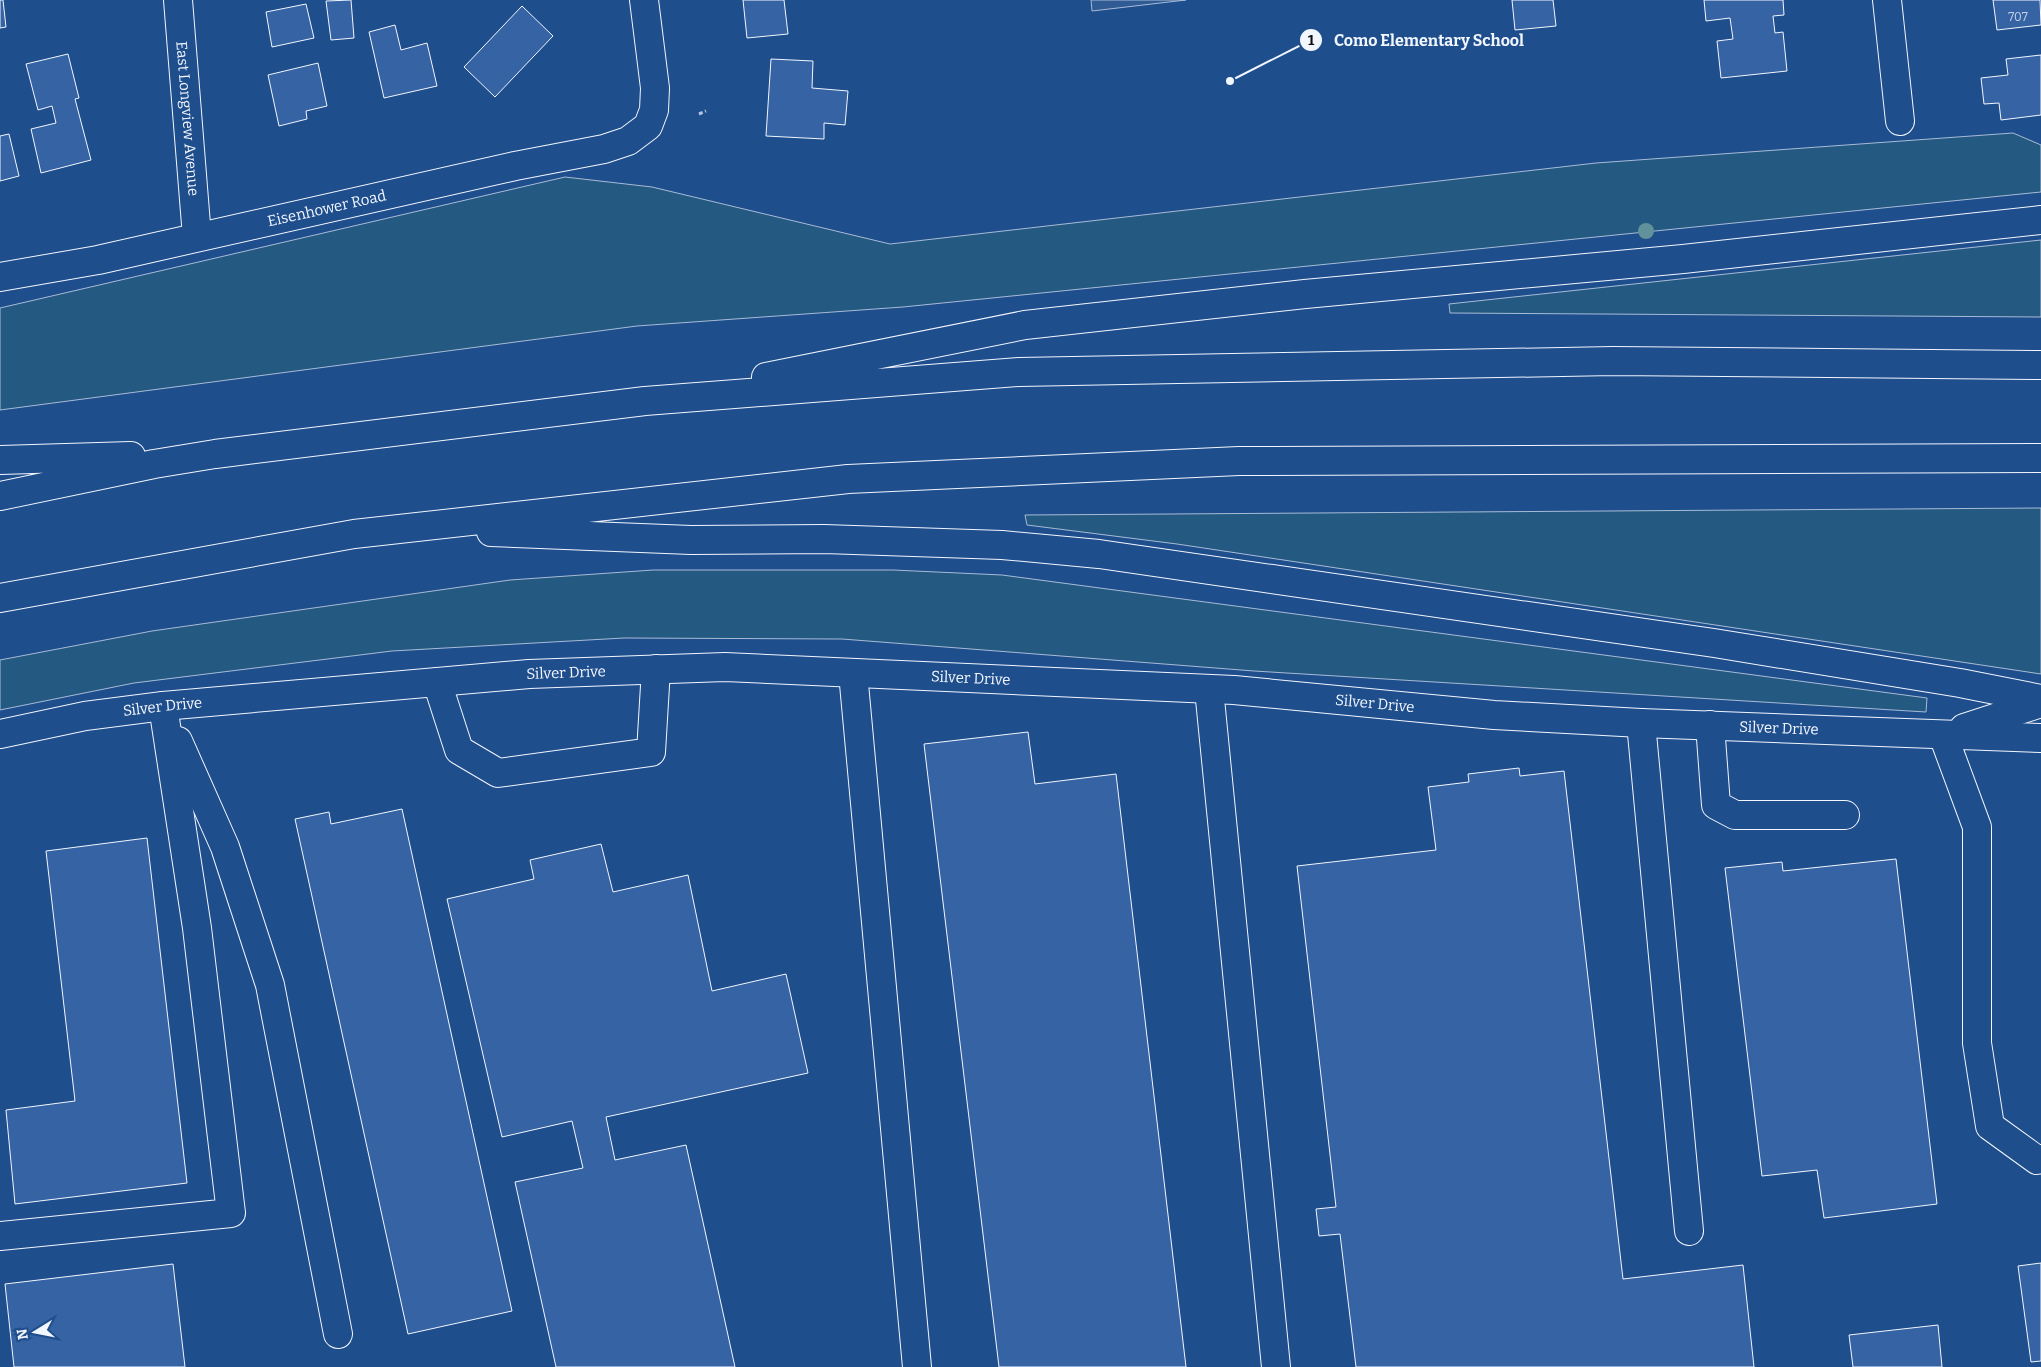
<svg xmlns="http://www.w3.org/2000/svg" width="2041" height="1367" viewBox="0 0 2041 1367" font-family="Bitter,serif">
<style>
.green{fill:#245a82;stroke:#a8bbd7}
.parking{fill:#305b95;stroke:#a8bbd7}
.building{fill:#3563a3;stroke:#f2f6ff}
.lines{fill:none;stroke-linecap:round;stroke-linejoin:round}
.minor-casing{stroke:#f2f6ff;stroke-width:30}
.highway-casing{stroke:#f2f6ff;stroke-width:30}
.path{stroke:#b3c4dc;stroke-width:3;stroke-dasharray:4 2.5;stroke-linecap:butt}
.minor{stroke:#1f4e8c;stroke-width:28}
.highway{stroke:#1f4e8c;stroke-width:28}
.tree{fill:#61919a}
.labels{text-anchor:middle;stroke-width:4;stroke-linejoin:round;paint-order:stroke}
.number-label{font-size:12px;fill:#c3d1e8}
.street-label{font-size:15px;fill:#f2f6ff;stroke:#1f4e8c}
.leader{fill:none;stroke:#f2f6ff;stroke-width:2}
.callout-dot{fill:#f2f6ff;stroke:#1f4e8c;stroke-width:2}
.mark-label{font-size:15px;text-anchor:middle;font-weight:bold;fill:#111}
.callout-label{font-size:16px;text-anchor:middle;font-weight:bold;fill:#f2f6ff;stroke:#1f4e8c;stroke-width:4;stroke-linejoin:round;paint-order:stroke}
</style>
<rect width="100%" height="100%" fill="#1f4e8c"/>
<!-- green -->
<path class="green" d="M2013 133 2041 145V192L903 307 637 326 0 410V308L565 177 652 187 890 244 1596 163Z
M2041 240V317L1450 313 1449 304Z
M2041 508V674L1177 544 1027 525 1025 515Z
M653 570H893L1002 575 1927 698 1926 712 1254 671 842 639 624 638 392 651 134 683 0 710V660L152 631 510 580Z"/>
<!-- parking -->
<path class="parking" d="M1091 0H1186L1092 11Z"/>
<!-- building -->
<path class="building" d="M0 0H3L6 27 0 28Z
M351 0 354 38 331 40 326 1Z
M743 0H784L788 34 747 38Z
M1512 0H1553L1556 26 1515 30Z
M1704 0H1783L1784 15 1773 16 1775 33 1783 32 1787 71 1721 78 1717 41 1733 39 1730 18 1706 21Z
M1993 0H2040L2041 25 1997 30Z
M306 4 314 38 272 47 266 12Z
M522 6 553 36 495 97 464 67Z
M395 25 401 50 427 43 437 86 384 98 369 32Z
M68 54 79 98 75 99 91 160 41 173 31 129 56 123 52 106 38 110 26 64Z
M2041 55V115L2001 120 1999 103 1984 104 1981 78 2008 75 2006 59Z
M771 59 813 61 812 88 848 91 845 125 824 123V139L766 136Z
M318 63 327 106 306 111 307 119 279 126 268 75Z
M9 134 19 176 0 181V136Z
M1028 732 1035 784 1116 774 1186 1367H999L924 744Z
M1519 768 1520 776 1564 771 1623 1279 1743 1265 1754 1367H1356L1340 1234 1319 1236 1316 1209 1336 1207 1297 866 1436 850 1428 787 1469 782 1468 774Z
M402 809 512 1311 408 1334 295 819 329 812 331 824Z
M147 838 187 1183 15 1204 6 1110 75 1101 46 851Z
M601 844 613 892 688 875 712 991 786 974 808 1073 606 1117 615 1160 686 1145 735 1367H556L515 1182 583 1168 572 1121 502 1137 447 899 534 879 530 860Z
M1896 859 1937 1204 1824 1218 1817 1170 1762 1176 1725 868 1782 862 1783 871Z
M2041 1263V1361L2031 1362 2018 1266Z
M173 1264 185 1367H14L5 1284Z
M1938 1325 1942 1367H1853L1849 1335Z"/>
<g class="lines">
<defs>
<g id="minor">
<path id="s1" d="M178 0 197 237"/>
<path d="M1887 0 1900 121"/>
<path id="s2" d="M0 277 98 260 515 166 604 149 628 141 648 126 654 110 655 88 644 0"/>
<path d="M853 673 917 1367"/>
<path d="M437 682 459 750 498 773 651 752 656 669"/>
<path d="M1209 689 1276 1367"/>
<path d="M1641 723 1689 1231"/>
<path d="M1710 725 1716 805 1735 815H1845"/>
<path d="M1964 728 2041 703"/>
<path id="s3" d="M0 734 85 716 163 706 529 674 725 667 1234 690 1494 715 1641 723 2041 738"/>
<path d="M1943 735 1977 827V1043L1990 1126 2037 1160 2041 1159"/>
<path d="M178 741 225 847 270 985 338 1334"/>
<path d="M0 1236 231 1213 197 928 163 706"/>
</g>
<path id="highway" d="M766 377 1025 325 1305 294 1683 259 2041 220
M0 460 131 456
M0 496 154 464 215 454 645 401 1019 372 1613 361 2041 365
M491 532 691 540 824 539 1002 545 1099 554 1714 643 1960 683 2041 699
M0 598 354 534 848 479 1239 461 2041 458"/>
</defs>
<!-- minor casing -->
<use href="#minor" class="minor-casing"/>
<!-- highway casing -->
<use href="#highway" class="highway-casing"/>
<!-- path -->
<path class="path" d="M699 114 706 111"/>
<!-- minor -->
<use href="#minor" class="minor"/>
<!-- highway -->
<use href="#highway" class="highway"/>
</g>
<!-- trees -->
<circle class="tree" cx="1646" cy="231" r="8"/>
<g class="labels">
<!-- number labels -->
<g class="number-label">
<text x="2018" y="21">707</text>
</g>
<!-- street labels -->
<g class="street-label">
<text dy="5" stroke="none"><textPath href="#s1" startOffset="119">East Longview Avenue</textPath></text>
<text dy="5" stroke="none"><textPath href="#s2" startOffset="334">Eisenhower Road</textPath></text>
<text dy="5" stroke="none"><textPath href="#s3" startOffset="570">Silver Drive</textPath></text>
<text dy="5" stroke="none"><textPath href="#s3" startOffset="975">Silver Drive</textPath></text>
<text dy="5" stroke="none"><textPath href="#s3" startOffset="1380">Silver Drive</textPath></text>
<text dy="5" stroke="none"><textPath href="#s3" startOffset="165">Silver Drive</textPath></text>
<text dy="5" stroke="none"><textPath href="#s3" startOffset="1785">Silver Drive</textPath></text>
</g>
</g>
<!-- callouts -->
<path class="leader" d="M1230 81L1311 40"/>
<g class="callout-dot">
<circle cx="1230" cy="81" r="5"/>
<circle cx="1311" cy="40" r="12"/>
</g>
<g class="mark-label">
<text x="1311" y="45">1</text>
</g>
<g class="callout-label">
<text x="1429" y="46">Como Elementary School</text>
</g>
<!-- north arrow -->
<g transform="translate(35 1332) rotate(260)" stroke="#1f4e8c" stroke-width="4" paint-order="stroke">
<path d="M0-4L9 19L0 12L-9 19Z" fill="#f2f6ff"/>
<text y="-8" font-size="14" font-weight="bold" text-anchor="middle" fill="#f2f6ff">N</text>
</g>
</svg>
